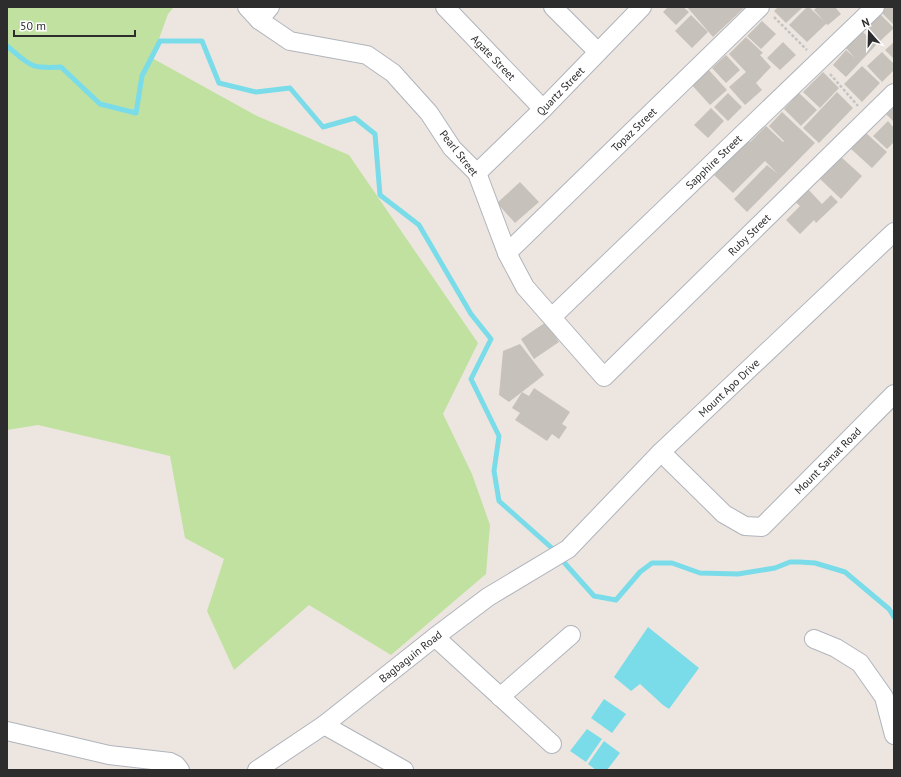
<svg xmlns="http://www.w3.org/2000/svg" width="901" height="777" viewBox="0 0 901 777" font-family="'PT Sans',sans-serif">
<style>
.green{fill:#c0e1a0}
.water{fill:#7adce9}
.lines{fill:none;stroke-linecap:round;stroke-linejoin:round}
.stream{stroke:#7adce9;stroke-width:5}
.building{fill:#c6c1bb}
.minor-casing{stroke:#b0b4bc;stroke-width:20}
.path{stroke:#c4c4c4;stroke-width:2.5;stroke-dasharray:3 2;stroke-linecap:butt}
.minor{stroke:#fff;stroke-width:18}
.labels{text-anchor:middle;stroke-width:3;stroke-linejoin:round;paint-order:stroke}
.street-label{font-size:11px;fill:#2d2d2d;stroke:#fff}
</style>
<rect width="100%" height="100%" fill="#ede6e0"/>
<!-- green -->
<path class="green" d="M7 7H174L168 14 152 58 257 116 349 155 478 343 443 414 472 474 490 525 486 574 391 655 309 605 234 670 207 611 224 559 185 538 170 456 38 425 7 430Z"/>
<!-- water -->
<path class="water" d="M648 627 699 668 669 709 663 705 640 684 631 691 614 677Z
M604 699 626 714 612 733 591 718Z
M587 729 602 739 586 762 570 751Z
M604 741 620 753 607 770H596L588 764Z"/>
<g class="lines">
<!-- stream -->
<path class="stream" d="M7 46C30 65 29 69 61 67L100 104 136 113 142 76 160 41H202L219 83 256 92 290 88 323 127 355 118 375 134 380 195 419 225 471 314 491 339 471 379 499 436 494 471 499 501 553 549
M561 559 594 596 616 600 640 572 652 563H672L700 573 738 574 775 568 790 562H800L815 563 845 572 889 609 894 617"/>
</g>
<!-- building -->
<path class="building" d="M668 7H683L689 12 676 25 663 12Z
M687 7H745L713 37Z
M778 7H803L786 23 774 11Z
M807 7H809L824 21 814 10 817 7H835L841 14 828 25 826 24 807 42 789 25Z
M886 7H894V25L881 12Z
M879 13 894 28 878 43 864 28Z
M691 15 708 32 692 48 675 31Z
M762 21 776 34 761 49 747 36Z
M861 30 876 45 846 77 833 65 846 50 855 58 845 47Z
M746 37 763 53 760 55 771 67 756 83 762 90 745 105 729 87 746 72 729 54Z
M783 42 796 55 780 70 767 58Z
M894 42V59L885 50Z
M882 52 894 64V70L882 82 867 66Z
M726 55 740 70 726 83 712 68Z
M862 66 880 83 862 102 844 84Z
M707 68 727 90 710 105 690 83Z
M823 72 839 88 820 108 803 92Z
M837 92 853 108 819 143 803 128Z
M728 93 742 107 728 121 714 107Z
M799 93 817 110 801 126 784 109Z
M894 104V122L885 113Z
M711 108 724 121 708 138 694 125Z
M782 112 815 143 747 212 734 199 767 165 778 174 765 161 733 193 714 175 746 138 750 142 766 126 783 142 784 141 769 126Z
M888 121 894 128V142L887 149 873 136Z
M866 133 887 152 872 168 851 149Z
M840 156 862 176 841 199 819 178Z
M520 182 539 202 515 223 497 203Z
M807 188 822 204 831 195 838 202 816 223 814 220 800 234 786 220 800 206 794 201Z
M546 322 559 342 534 359 521 339Z
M520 344 544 375 509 402 499 395 503 351Z
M534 388 570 412 562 424 567 427 559 439 552 434 547 441 515 420 520 413 512 408 522 392 529 396Z"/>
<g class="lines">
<defs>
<g id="minor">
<path id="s1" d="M247 7 259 20 290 41 367 55 393 73 429 113 452 148 477 173 507 253 525 287 604 377 894 93"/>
<path id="s2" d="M445 7 543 109"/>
<path d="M553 7 598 52"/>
<path d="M259 20 270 7"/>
<path id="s3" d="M477 173 543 109 642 7"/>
<path id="s4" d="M507 253 760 7"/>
<path id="s5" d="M552 317 875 7"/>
<path id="s6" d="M661 452 724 514 745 526 762 527 894 394"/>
<path d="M435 637 552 744"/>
<path d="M814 639 836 648 860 663 884 697 894 735"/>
<path d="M500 697 571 635"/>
<path d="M324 725 404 770"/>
<path d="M7 731 109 755 170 762 176 765 180 770"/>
<path id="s7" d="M257 770 324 725 435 637 488 597 568 549 661 452 894 232"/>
</g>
</defs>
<!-- minor casing -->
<use href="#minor" class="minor-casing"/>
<!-- path -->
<path class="path" d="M774 17 807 50
M830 74 858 106"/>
<!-- minor -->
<use href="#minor" class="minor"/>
</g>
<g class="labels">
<!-- street labels -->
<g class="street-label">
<text dy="4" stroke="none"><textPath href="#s2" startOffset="70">Agate Street</textPath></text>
<text dy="4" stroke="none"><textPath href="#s3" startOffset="117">Quartz Street</textPath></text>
<text dy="4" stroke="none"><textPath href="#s4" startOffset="177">Topaz Street</textPath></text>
<text transform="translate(459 153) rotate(52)" y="4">Pearl Street</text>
<text dy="4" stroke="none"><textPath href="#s5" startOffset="224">Sapphire Street</textPath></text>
<text dy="4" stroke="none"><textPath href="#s1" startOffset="743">Ruby Street</textPath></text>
<text dy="4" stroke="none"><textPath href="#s7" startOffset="610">Mount Apo Drive</textPath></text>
<text dy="4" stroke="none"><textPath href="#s6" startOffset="223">Mount Samat Road</textPath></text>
<text dy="4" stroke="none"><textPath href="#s7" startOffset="191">Bagbaguin Road</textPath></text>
</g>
</g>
<!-- border -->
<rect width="901" height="777" fill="none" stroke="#2d2d2d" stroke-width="16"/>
<!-- north arrow -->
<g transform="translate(869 32) rotate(340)" stroke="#ffffff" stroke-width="3" paint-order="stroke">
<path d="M0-3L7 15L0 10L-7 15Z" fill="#2d2d2d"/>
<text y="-6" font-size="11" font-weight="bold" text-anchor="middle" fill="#2d2d2d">N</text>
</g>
<!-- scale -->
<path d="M14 30v6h121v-6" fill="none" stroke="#2d2d2d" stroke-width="2"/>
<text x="20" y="30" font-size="12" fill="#2d2d2d" stroke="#ffffff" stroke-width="3" paint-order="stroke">50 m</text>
</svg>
